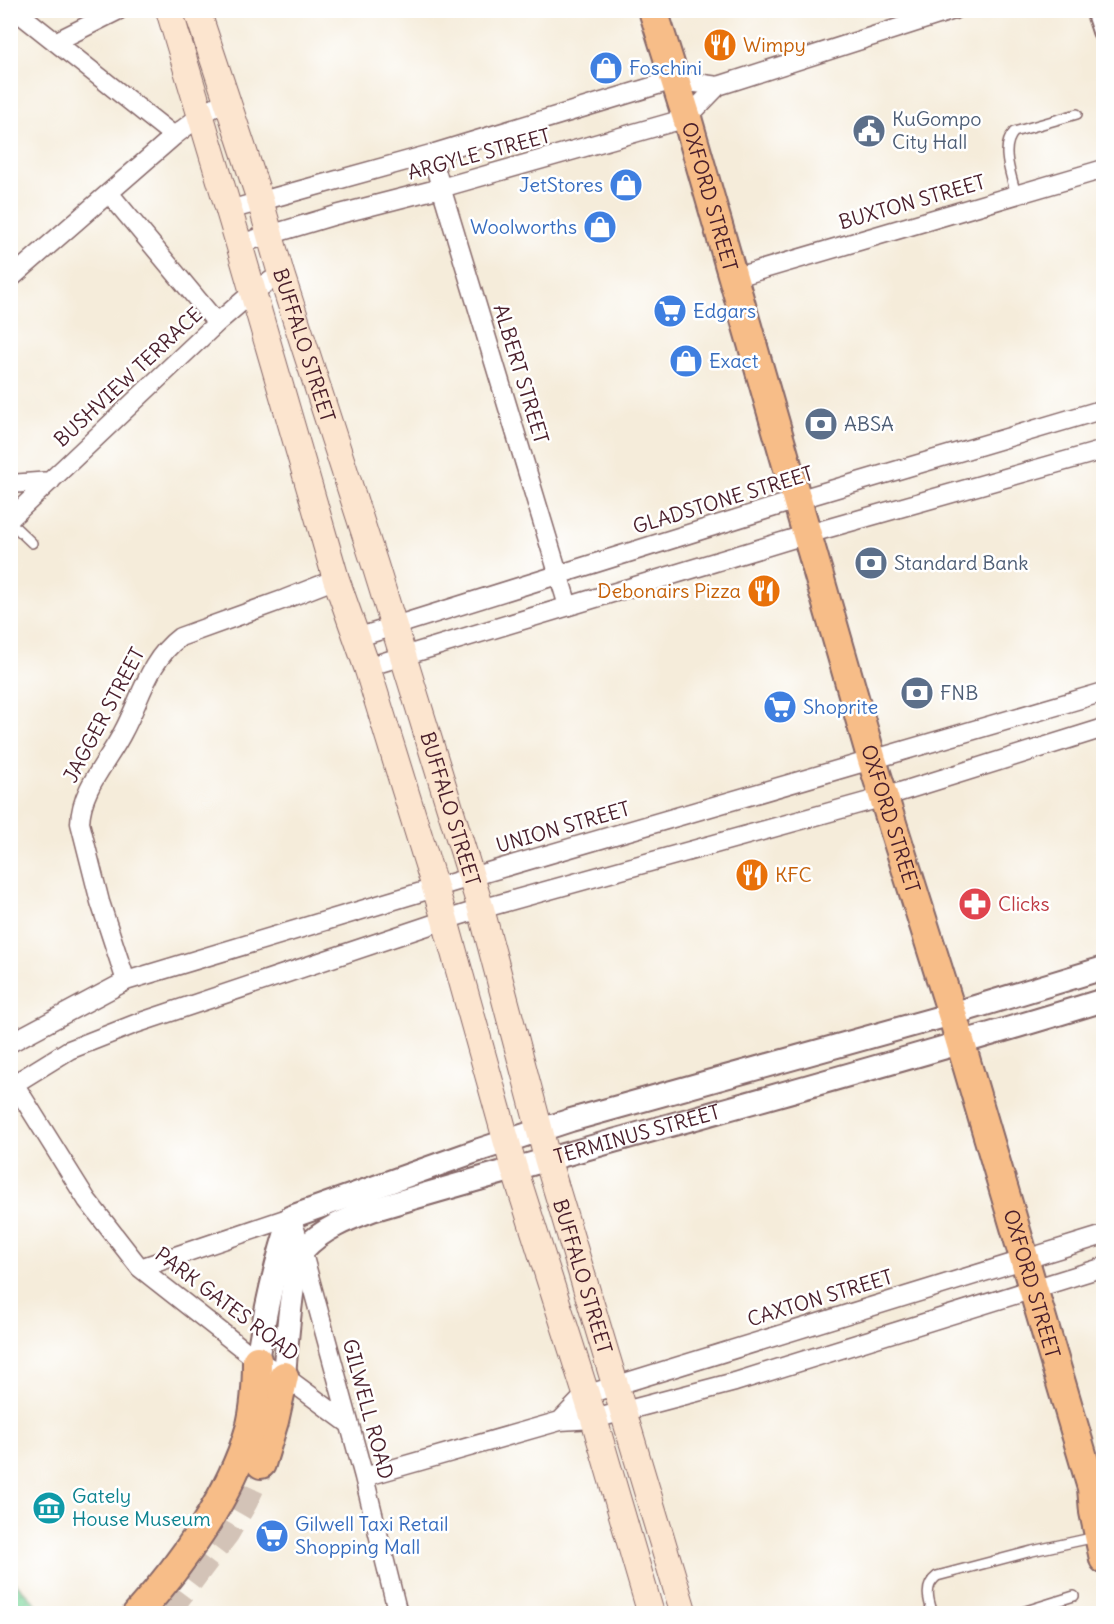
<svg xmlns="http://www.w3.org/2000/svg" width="1114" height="1624" viewBox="0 0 1114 1624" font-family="Delius,sans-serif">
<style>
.park{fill:url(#park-dots);stroke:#657c65;stroke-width:1.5}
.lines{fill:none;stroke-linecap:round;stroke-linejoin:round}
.primary-tunnel{stroke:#d3c3b7;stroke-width:28;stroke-dasharray:28 14;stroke-linecap:butt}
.service-casing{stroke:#866768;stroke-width:12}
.minor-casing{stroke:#866768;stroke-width:21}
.tertiary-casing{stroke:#866768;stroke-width:26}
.secondary-casing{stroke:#866768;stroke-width:28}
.primary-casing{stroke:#866768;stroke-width:32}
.service{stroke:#fff;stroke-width:9}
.minor{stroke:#fff;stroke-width:18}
.tertiary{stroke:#fff;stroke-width:22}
.secondary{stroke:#fce5cf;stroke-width:26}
.primary{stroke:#f7bd88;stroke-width:28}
.labels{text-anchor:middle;stroke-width:5;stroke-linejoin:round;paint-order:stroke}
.food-label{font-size:20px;fill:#c56008;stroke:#fff;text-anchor:start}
.shop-label{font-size:20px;fill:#366cbe;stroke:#fff;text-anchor:start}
.service-label{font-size:20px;fill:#4e5e75;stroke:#fff;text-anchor:start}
.street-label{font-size:20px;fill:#4a1f2b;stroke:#fff}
.health-label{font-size:20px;fill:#be3a42;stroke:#fff;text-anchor:start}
.culture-label{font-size:20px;fill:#0d838f;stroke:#fff;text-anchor:start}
</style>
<defs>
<pattern id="park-dots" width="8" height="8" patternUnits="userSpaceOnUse" patternTransform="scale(1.5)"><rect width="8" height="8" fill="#80d99f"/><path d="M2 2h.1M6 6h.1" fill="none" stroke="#70ba89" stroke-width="1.8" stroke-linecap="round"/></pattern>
</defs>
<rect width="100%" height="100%" fill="#fff"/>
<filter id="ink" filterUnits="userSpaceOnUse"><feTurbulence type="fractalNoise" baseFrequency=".0167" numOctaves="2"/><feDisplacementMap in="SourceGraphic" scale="12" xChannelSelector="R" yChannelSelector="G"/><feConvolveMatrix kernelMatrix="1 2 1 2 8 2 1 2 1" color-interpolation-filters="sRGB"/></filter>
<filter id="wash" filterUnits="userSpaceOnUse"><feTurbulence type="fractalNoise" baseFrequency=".008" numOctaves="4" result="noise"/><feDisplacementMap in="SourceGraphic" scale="24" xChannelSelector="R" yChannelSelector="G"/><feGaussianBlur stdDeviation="1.35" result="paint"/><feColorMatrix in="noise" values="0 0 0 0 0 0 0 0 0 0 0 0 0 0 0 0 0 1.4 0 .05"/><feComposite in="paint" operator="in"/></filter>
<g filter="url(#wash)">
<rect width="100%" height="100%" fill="#f5ecda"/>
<!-- park -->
<path class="park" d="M10 1578H11L45 1613H11Z"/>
</g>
<g filter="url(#ink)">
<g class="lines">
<!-- primary-tunnel -->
<path class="primary-tunnel" d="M164 1614 226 1532 244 1501 261 1464"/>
<defs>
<path id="service" d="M1016 195C1012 176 999 148 1014 132L1077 114
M10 522 32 543
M933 1614C928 1599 924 1586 937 1576L1032 1551 1096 1537
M1016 1614 1074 1596"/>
<path id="minor" d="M15 10 174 136 200 116 226 100
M55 42 119 10
M431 154 568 606
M109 193 217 323
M229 210 431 154 674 80 718 86 954 10
M239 244 336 215 441 188 687 118 718 86
M733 278 1104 169
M10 279 174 136
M10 484 51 481
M10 519 217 323 253 292 281 274
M356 638 797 500 1104 409
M367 667 808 534 1104 450
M126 981 100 902 80 823C81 788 108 762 123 732 141 699 148 661 180 637L285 599 336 579
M10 1043 126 981 471 877 1104 692
M10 1077 87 1200 140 1268 257 1360 284 1376 349 1424
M14 1084 69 1050 135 1024 445 920 481 909 884 797 1104 728
M140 1268 291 1217 302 1250 364 1477 398 1614
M560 1421 585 1395 1104 1235
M364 1477 560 1421 594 1419 735 1382 1104 1267"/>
<g id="tertiary">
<path d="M1097 10 1104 31"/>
<path d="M257 1360C265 1311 275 1264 291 1217L479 1150 571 1120 952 1014 1104 968"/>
<path id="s1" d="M284 1376C286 1353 292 1262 304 1249 322 1229 348 1219 372 1210 615 1138 861 1075 1104 1000"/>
</g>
<g id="secondary">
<path d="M169 10 239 244 336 579 367 667 445 920 514 1168 594 1419 651 1614"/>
<path id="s2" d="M197 10 260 200 281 274 375 565 481 909 547 1158 684 1614"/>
</g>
<g id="primary">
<path id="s3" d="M653 10 687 118 872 760 952 1014 1092 1488 1094 1512 1104 1559"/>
<path d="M261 1464 274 1421 284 1376"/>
<path d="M137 1614C183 1563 231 1495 250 1429 256 1406 257 1383 257 1360"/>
</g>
</defs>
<!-- service casing -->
<use href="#service" class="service-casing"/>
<!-- minor casing -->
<use href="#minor" class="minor-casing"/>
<!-- tertiary casing -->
<use href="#tertiary" class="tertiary-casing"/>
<!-- secondary casing -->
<use href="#secondary" class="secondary-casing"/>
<!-- primary casing -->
<use href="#primary" class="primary-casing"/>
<!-- service -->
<use href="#service" class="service"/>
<!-- minor -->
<use href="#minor" class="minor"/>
<!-- tertiary -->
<use href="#tertiary" class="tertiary"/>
<!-- secondary -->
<use href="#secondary" class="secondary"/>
<!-- primary -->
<use href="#primary" class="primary"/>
</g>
</g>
<!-- icons -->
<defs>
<symbol id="restaurant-disc" viewBox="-11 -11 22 22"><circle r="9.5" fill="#e8710a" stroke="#fff"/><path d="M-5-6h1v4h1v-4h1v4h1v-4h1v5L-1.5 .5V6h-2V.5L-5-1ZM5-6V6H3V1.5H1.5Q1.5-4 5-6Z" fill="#fff"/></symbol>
<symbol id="shop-disc" viewBox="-11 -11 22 22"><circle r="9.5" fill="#3f7fe0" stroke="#fff"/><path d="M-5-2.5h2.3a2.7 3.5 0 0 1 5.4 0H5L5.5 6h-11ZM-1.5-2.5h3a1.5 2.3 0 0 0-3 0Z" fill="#fff"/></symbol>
<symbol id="civic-disc" viewBox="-11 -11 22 22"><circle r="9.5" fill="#5c6f8a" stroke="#fff"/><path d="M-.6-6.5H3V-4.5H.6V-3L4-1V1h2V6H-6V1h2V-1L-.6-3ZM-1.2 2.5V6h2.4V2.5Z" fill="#fff"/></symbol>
<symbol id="supermarket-disc" viewBox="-11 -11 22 22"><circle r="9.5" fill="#3f7fe0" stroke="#fff"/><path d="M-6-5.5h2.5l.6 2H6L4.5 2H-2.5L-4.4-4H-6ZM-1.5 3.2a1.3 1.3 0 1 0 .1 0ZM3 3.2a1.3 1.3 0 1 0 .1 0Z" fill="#fff"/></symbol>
<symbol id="bank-disc" viewBox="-11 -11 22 22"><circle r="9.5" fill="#5c6f8a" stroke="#fff"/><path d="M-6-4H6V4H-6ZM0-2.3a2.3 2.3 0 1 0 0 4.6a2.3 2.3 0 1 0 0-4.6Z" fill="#fff"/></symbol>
<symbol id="pharmacy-disc" viewBox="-11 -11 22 22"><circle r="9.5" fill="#e0444e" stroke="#fff"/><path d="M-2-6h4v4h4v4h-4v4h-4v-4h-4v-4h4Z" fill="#fff"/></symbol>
<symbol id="museum-disc" viewBox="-11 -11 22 22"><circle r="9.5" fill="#0f9aa8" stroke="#fff"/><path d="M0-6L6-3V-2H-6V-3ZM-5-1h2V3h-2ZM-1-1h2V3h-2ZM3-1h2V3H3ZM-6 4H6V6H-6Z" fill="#fff"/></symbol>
</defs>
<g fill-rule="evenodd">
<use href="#restaurant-disc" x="701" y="26" width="38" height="38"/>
<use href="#shop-disc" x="587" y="49" width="38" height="38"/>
<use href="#civic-disc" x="850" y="112" width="38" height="38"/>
<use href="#shop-disc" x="607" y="166" width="38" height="38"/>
<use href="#shop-disc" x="581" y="208" width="38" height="38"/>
<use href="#supermarket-disc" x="651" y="292" width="38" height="38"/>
<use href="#shop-disc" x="667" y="342" width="38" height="38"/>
<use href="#bank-disc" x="802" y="405" width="38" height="38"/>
<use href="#bank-disc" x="852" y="544" width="38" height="38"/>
<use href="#restaurant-disc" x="745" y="572" width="38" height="38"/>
<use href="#bank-disc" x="898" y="674" width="38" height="38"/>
<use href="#supermarket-disc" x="761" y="688" width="38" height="38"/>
<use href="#restaurant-disc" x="733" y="856" width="38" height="38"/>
<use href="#pharmacy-disc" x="956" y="885" width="38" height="38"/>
<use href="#museum-disc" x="30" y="1489" width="38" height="38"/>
<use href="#supermarket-disc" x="253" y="1517" width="38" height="38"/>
</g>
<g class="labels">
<!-- food labels -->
<g class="food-label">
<text x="743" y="52">Wimpy</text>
<text x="741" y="598" text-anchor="end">Debonairs Pizza</text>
<text x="775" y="882">KFC</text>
</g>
<!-- shop labels -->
<g class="shop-label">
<text x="629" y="75">Foschini</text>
<text x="603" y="192" text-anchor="end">JetStores</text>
<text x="577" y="234" text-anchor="end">Woolworths</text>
<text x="693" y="318">Edgars</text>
<text x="709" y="368">Exact</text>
<text x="803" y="714">Shoprite</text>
<text x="295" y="1531">Gilwell Taxi Retail<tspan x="295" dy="23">Shopping Mall</tspan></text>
</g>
<!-- service labels -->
<g class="service-label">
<text x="892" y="126">KuGompo<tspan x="892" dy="23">City Hall</tspan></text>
<text x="844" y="431">ABSA</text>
<text x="894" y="570">Standard Bank</text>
<text x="940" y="700">FNB</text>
</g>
<!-- street labels -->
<g class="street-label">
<text transform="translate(479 154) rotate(-15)" y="7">ARGYLE STREET</text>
<text dy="7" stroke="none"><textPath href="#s3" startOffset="195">OXFORD STREET</textPath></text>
<text transform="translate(912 202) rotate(-16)" y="7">BUXTON STREET</text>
<text dy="7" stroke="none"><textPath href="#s2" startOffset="352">BUFFALO STREET</textPath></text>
<text transform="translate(521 374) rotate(73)" y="7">ALBERT STREET</text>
<text transform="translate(128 377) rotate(-43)" y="7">BUSHVIEW TERRACE</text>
<text transform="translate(723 500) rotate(-17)" y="7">GLADSTONE STREET</text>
<text transform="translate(104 715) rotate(-62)" y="7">JAGGER STREET</text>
<text dy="7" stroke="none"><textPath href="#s2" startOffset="838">BUFFALO STREET</textPath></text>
<text dy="7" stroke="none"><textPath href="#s3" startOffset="843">OXFORD STREET</textPath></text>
<text transform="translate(563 827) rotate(-16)" y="7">UNION STREET</text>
<text dy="7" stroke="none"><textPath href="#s1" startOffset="484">TERMINUS STREET</textPath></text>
<text dy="7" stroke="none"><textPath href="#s2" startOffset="1324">BUFFALO STREET</textPath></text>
<text dy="7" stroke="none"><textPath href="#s3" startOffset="1329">OXFORD STREET</textPath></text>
<text transform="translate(820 1298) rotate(-17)" y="7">CAXTON STREET</text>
<text transform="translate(227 1304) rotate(37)" y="7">PARK GATES ROAD</text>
<text transform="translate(368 1409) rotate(75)" y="7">GILWELL ROAD</text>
</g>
<!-- health labels -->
<g class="health-label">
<text x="998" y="911">Clicks</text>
</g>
<!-- culture labels -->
<g class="culture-label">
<text x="72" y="1503">Gately<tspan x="72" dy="23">House Museum</tspan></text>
</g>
</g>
<!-- margin -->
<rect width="1114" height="1624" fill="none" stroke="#fff" stroke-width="36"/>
</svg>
